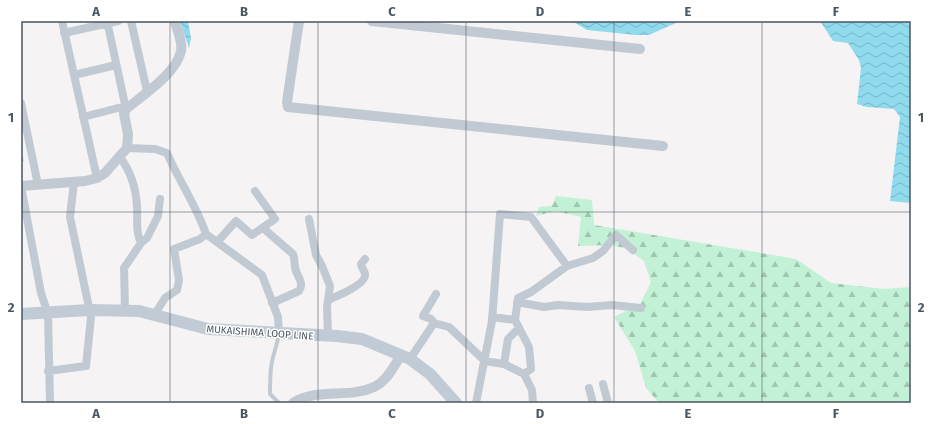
<svg xmlns="http://www.w3.org/2000/svg" width="932" height="424" viewBox="0 0 932 424" font-family="'Fira Sans',sans-serif">
<style>
.forest{fill:url(#forest-firs)}
.water{fill:url(#water-waves)}
.building{fill:url(#building-back-hatch)}
.lines{fill:none;stroke-linecap:round;stroke-linejoin:round}
.service{stroke:#c1cad2;stroke-width:4}
.minor{stroke:#c1cad2;stroke-width:8}
.tertiary{stroke:#c1cad2;stroke-width:10}
.secondary{stroke:#c1cbd6;stroke-width:12}
.grid{fill:none;stroke:#4a5661;stroke-width:1;stroke-opacity:0.55}
.labels{text-anchor:middle;stroke-width:3;stroke-linejoin:round;paint-order:stroke}
.street-label{font-size:10px;fill:#4a5661;stroke:#fff}
.neatline{fill:none;stroke:#4a5661;stroke-width:1.5}
.grid-label{font-size:13px;text-anchor:middle;font-weight:bold;fill:#4a5661}
</style>
<defs>
<pattern id="forest-firs" width="22" height="20" patternUnits="userSpaceOnUse"><rect width="22" height="20" fill="#c3f1d5"/><path d="M5 1l3.5 6h-7zM16 11l3.5 6h-7z" fill="#a0c6b0"/></pattern>
<pattern id="water-waves" width="16" height="10" patternUnits="userSpaceOnUse"><rect width="16" height="10" fill="#90daee"/><path d="M0 5q4-4 8 0t8 0" fill="none" stroke="#78b4c4"/></pattern>
<pattern id="building-back-hatch" width="6" height="6" patternUnits="userSpaceOnUse"><rect width="6" height="6" fill="#cdcfd5"/><path d="M-1 5l2 2M0 0l6 6M5-1l2 2" fill="none" stroke="#a8abb0"/></pattern>
</defs>
<rect width="100%" height="100%" fill="#f5f3f3"/>
<!-- forest -->
<path class="forest" d="M556 196 592 200 594 225 796 259 831 283 884 289 911 287V403H659L646 388 635 351 614 317 640 304 651 282 644 261 627 249 612 245 578 246 581 217 555 211 536 216 539 207 552 206Z"/>
<!-- water -->
<path class="water" d="M180 21H188L191 38 189 48Z
M572 21H680L649 35H636L587 30Z
M820 21H911V203L890 201 900 117 894 109 867 107 857 104 861 68 859 60 848 43 833 41Z"/>
<!-- building -->
<path class="building" d="M21 150 24 161 21 162Z"/>
<g class="lines">
<!-- service -->
<path class="service" d="M279 334C277 346 272 357 271 368 270 376 270 385 270 394L279 403"/>
<!-- minor -->
<path class="minor" d="M62 21 97 178
M131 21 147 91
M64 33 118 21
M74 75 116 65
M21 103 38 185
M83 117 118 108 126 109 107 21
M127 148 155 149 167 153C179 181 196 205 206 234L200 239 174 249 179 280 177 290 165 298 155 314
M119 156C130 170 136 188 137 206 138 219 135 230 141 243
M21 186 41 293 48 314 50 403
M309 219 316 255 322 266 330 286 327 307 328 336
M263 228 293 254C295 259 294 262 295 267 296 276 305 282 299 291L272 303
M206 234 262 275 278 317 279 334
M218 241 236 221 252 235 275 219 255 191
M328 300C335 297 365 285 365 275 366 272 361 268 361 264L365 259
M517 302 544 307 558 305 587 307 612 305 641 308
M125 310 124 268 141 243 147 238 158 216 160 199
M492 317 515 320 518 298 531 292 567 266 593 258 603 251 616 235 633 250
M515 320 529 347 531 369 524 374
M434 323 431 319 423 316 436 294
M410 359 434 323 449 327 485 361 504 364 524 374 532 390 533 403
M504 364 508 339 519 328
M48 371 86 366 91 317 70 217 74 182
M603 384 608 403
M589 388 593 403
M476 403 492 321 500 214 531 217 567 266"/>
<!-- tertiary -->
<path class="tertiary" d="M299 21 287 102 288 107 663 146
M372 21 640 49
M21 186 85 181 97 178 105 173 127 148 128 134 124 114 126 109C143 95 176 74 181 51 183 42 177 30 175 21
M293 403C318 387 348 399 374 387 387 381 394 366 401 355"/>
<!-- secondary -->
<path class="secondary" d="M21 314 89 310 139 311 208 329 337 336 362 339 410 359 430 374 456 403"/>
</g>
<!-- grid -->
<path class="grid" d="M170 21V403M318 21V403M466 21V403M614 21V403M762 21V403M21 212H911"/>
<g class="labels">
<!-- street labels -->
<g class="street-label">
<text transform="translate(260 332) rotate(4)" y="4">MUKAISHIMA LOOP LINE</text>
</g>
</g>
<!-- border -->
<rect width="932" height="424" fill="none" stroke="#ffffff" stroke-width="44"/>
<rect x="22" y="22" width="888" height="380" class="neatline"/>
<g class="grid-label">
<text x="96" y="16">A</text>
<text x="244" y="16">B</text>
<text x="392" y="16">C</text>
<text x="540" y="16">D</text>
<text x="688" y="16">E</text>
<text x="836" y="16">F</text>
<text x="11" y="122">1</text>
<text x="921" y="122">1</text>
<text x="11" y="312">2</text>
<text x="921" y="312">2</text>
<text x="96" y="418">A</text>
<text x="244" y="418">B</text>
<text x="392" y="418">C</text>
<text x="540" y="418">D</text>
<text x="688" y="418">E</text>
<text x="836" y="418">F</text>
</g>
</svg>
